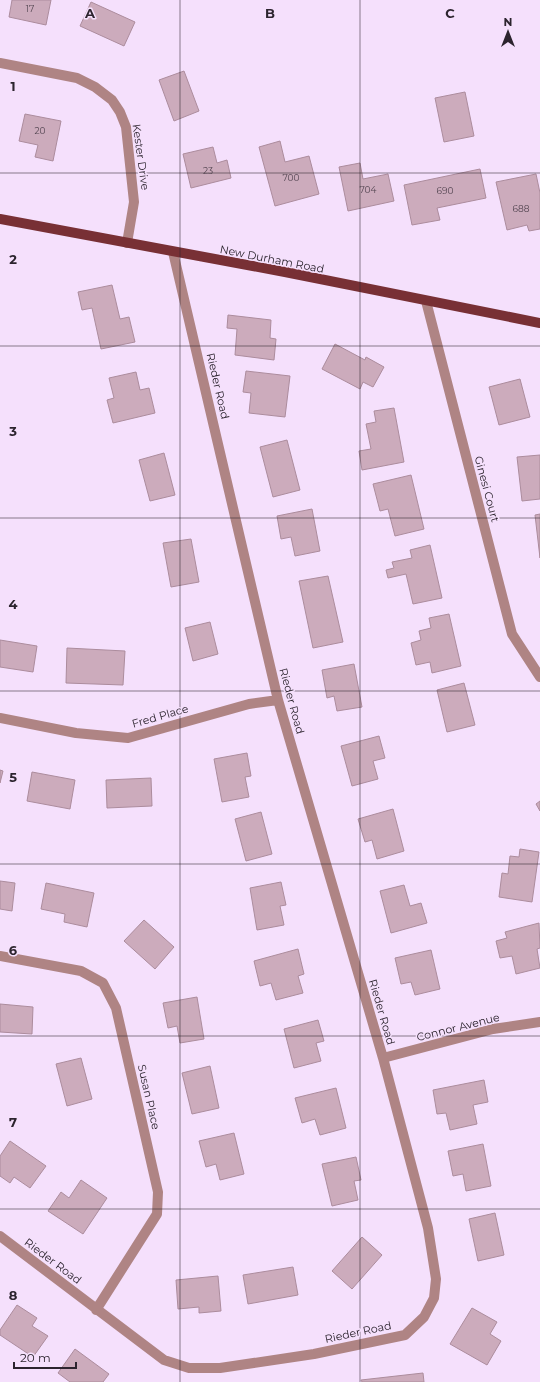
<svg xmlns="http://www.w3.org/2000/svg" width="540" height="1382" viewBox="0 0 540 1382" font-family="Montserrat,sans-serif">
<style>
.building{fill:#ccabbc;stroke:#ac8c9d}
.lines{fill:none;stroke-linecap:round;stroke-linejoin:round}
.minor{stroke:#af8484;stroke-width:10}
.major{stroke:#783035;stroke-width:10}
.grid{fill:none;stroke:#2c242e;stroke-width:1;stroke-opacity:0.55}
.labels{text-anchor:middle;stroke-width:3;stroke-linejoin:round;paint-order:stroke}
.number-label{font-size:9px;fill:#544652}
.street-label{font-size:11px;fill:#2c242e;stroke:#f5e0fc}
.grid-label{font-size:13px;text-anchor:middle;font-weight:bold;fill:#2c242e;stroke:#f5e0fc;stroke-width:3;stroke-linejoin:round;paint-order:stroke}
</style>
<rect width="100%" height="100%" fill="#f5e0fc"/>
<!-- building -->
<path class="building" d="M12 0H51L46 25 9 17Z
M91 2 135 22 124 46 80 26Z
M184 71 199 111 174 121 159 80Z
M465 92 474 136 444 142 435 98Z
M25 114 61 121 53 161 35 157 38 145 19 141Z
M280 141 285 162 309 156 319 194 275 206 259 147Z
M213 147 217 163 227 160 231 178 191 188 183 154Z
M360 163 363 179 388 174 394 201 348 211 339 167Z
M480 169 486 198 437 208 440 220 412 225 404 185Z
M536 174 540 193V229L529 231 527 225 507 230 496 182Z
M112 285 120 319 129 317 135 342 101 349 92 308 82 310 78 292Z
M228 315 271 320 270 338 276 339 274 360 235 355 237 329 227 328Z
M335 344 365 360 366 357 384 367 373 387 363 382 360 389 322 369Z
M246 371 290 376 285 417 249 413 251 393 243 392Z
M136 372 140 390 149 388 155 413 113 423 107 400 114 398 109 378Z
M520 379 530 417 499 425 489 387Z
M394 408 404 462 362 470 359 451 371 449 366 424 376 422 374 411Z
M287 440 300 490 273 497 260 447Z
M164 453 175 495 150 501 139 460Z
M540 455V499L522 501 517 457Z
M411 475 424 529 395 536 388 509 380 511 373 484Z
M312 509 320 551 295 556 291 537 281 539 277 516Z
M540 514V558L535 515Z
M191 539 199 582 171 587 163 543Z
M430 545 442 598 413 604 406 574 388 578 386 570 394 568 392 562 412 558 410 550Z
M328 576 343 642 313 648 299 581Z
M449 614 461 666 432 673 430 662 416 665 411 643 421 640 419 631 431 628 429 618Z
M210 622 218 654 193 661 185 628Z
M0 640 37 646 33 672 0 667Z
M67 648 125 651 123 685 66 683Z
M354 664 362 707 337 711 334 696 327 698 322 670Z
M464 683 475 725 447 732 437 690Z
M379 736 385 758 373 761 378 779 352 786 341 746Z
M247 753 251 776 245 777 249 797 222 802 214 759Z
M0 770 3 771 0 783Z
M32 772 75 780 70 809 27 801Z
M151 778 152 806 107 808 106 780Z
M540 801V811L536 804Z
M393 809 404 851 377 859 372 840 365 842 358 819Z
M261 812 272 854 246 861 235 819Z
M520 849 539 852 532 902 499 897 502 873 508 874 510 856 519 857Z
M0 881 15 883 12 911 0 909Z
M281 882 286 905 280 906 284 925 257 930 250 888Z
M46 883 94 893 87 927 64 922 65 914 41 909Z
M404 885 410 906 421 903 427 923 391 933 380 891Z
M144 920 174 947 155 969 124 941Z
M539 923 540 948 537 949 540 968 516 974 512 956 500 958 496 941 507 938 505 932Z
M298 949 304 974 298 976 303 993 276 1000 271 983 260 986 254 961Z
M431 950 440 989 415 995 411 982 401 984 395 958Z
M197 997 204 1039 180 1043 177 1026 168 1028 163 1003Z
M0 1004 33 1007 32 1034 0 1032Z
M318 1020 324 1041 316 1043 321 1061 294 1068 284 1029Z
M81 1058 92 1099 67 1106 56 1064Z
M210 1066 219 1108 192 1114 182 1073Z
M484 1080 488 1102 473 1105 477 1124 450 1130 446 1113 437 1114 433 1090Z
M336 1088 346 1128 320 1135 315 1119 302 1123 295 1098Z
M234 1133 244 1174 220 1180 216 1164 206 1167 199 1141Z
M10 1141 46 1166 30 1188 14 1177 10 1183 0 1176V1156Z
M483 1144 491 1186 466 1191 463 1174 453 1176 448 1151Z
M356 1157 361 1180 354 1181 358 1200 332 1206 322 1164Z
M81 1180 107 1198 83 1234 48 1211 61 1192 69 1198Z
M495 1213 504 1255 478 1261 469 1219Z
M362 1237 382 1255 352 1289 332 1271Z
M293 1267 298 1295 248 1304 243 1275Z
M218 1276 221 1311 199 1313V1307L178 1309 176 1280Z
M17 1305 37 1318 32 1326 48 1336 33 1357 0 1335V1330Z
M472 1308 497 1322 490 1334 501 1341 487 1365 450 1344Z
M75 1349 109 1374 103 1382H70L58 1373Z
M423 1373 424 1382H362L361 1380Z"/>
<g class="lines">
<!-- minor -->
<path class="minor" d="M0 63 77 78 95 87 112 100 120 112 126 127 134 202 127 243
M426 301 512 634 540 677
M0 718 76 733 128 738 249 704 278 700
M0 956 81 971 103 983 116 1008 158 1192 157 1214 96 1310
M383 1058 493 1029 540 1022
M0 1236 164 1360 189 1368H220L314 1354 405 1335 424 1317 434 1298 436 1279 428 1228 383 1058 278 700 173 252"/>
<!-- major -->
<path class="major" d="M0 219 285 272 540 323"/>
</g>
<!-- grid -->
<path class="grid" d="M180 0V1382M360 0V1382M0 173H540M0 346H540M0 518H540M0 691H540M0 864H540M0 1036H540M0 1209H540"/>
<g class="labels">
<!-- number labels -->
<g class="number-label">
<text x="30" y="12">17</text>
<text x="40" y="134">20</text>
<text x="208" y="174">23</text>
<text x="291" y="181">700</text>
<text x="368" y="193">704</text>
<text x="445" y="194">690</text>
<text x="521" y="212">688</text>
</g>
<!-- street labels -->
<g class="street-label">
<text transform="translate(141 157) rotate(82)" y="4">Kester Drive</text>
<text transform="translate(272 259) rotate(11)" y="4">New Durham Road</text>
<text transform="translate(218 386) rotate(77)" y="4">Rieder Road</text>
<text transform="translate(487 489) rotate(75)" y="4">Ginesi Court</text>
<text transform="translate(292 701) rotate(75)" y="4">Rieder Road</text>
<text transform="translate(160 716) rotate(-16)" y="4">Fred Place</text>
<text transform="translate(382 1012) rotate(74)" y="4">Rieder Road</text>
<text transform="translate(458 1027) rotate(-14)" y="4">Connor Avenue</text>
<text transform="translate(149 1097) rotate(77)" y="4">Susan Place</text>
<text transform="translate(53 1261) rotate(37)" y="4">Rieder Road</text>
<text transform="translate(358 1332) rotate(-12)" y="4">Rieder Road</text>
</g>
</g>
<g class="grid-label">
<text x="90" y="18">A</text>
<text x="270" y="18">B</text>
<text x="450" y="18">C</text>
<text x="13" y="91">1</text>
<text x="13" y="264">2</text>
<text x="13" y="436">3</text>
<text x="13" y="609">4</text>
<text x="13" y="782">5</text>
<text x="13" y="955">6</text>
<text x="13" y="1127">7</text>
<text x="13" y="1300">8</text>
</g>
<!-- north arrow -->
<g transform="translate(508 32)" stroke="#f5e0fc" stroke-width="3" paint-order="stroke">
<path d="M0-3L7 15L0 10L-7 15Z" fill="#2c242e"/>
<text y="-6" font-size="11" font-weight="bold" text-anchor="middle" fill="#2c242e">N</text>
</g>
<!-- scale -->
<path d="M14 1362v6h62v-6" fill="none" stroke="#2c242e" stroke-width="2"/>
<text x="20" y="1362" font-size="12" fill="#2c242e" stroke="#f5e0fc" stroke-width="3" paint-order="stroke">20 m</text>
</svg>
